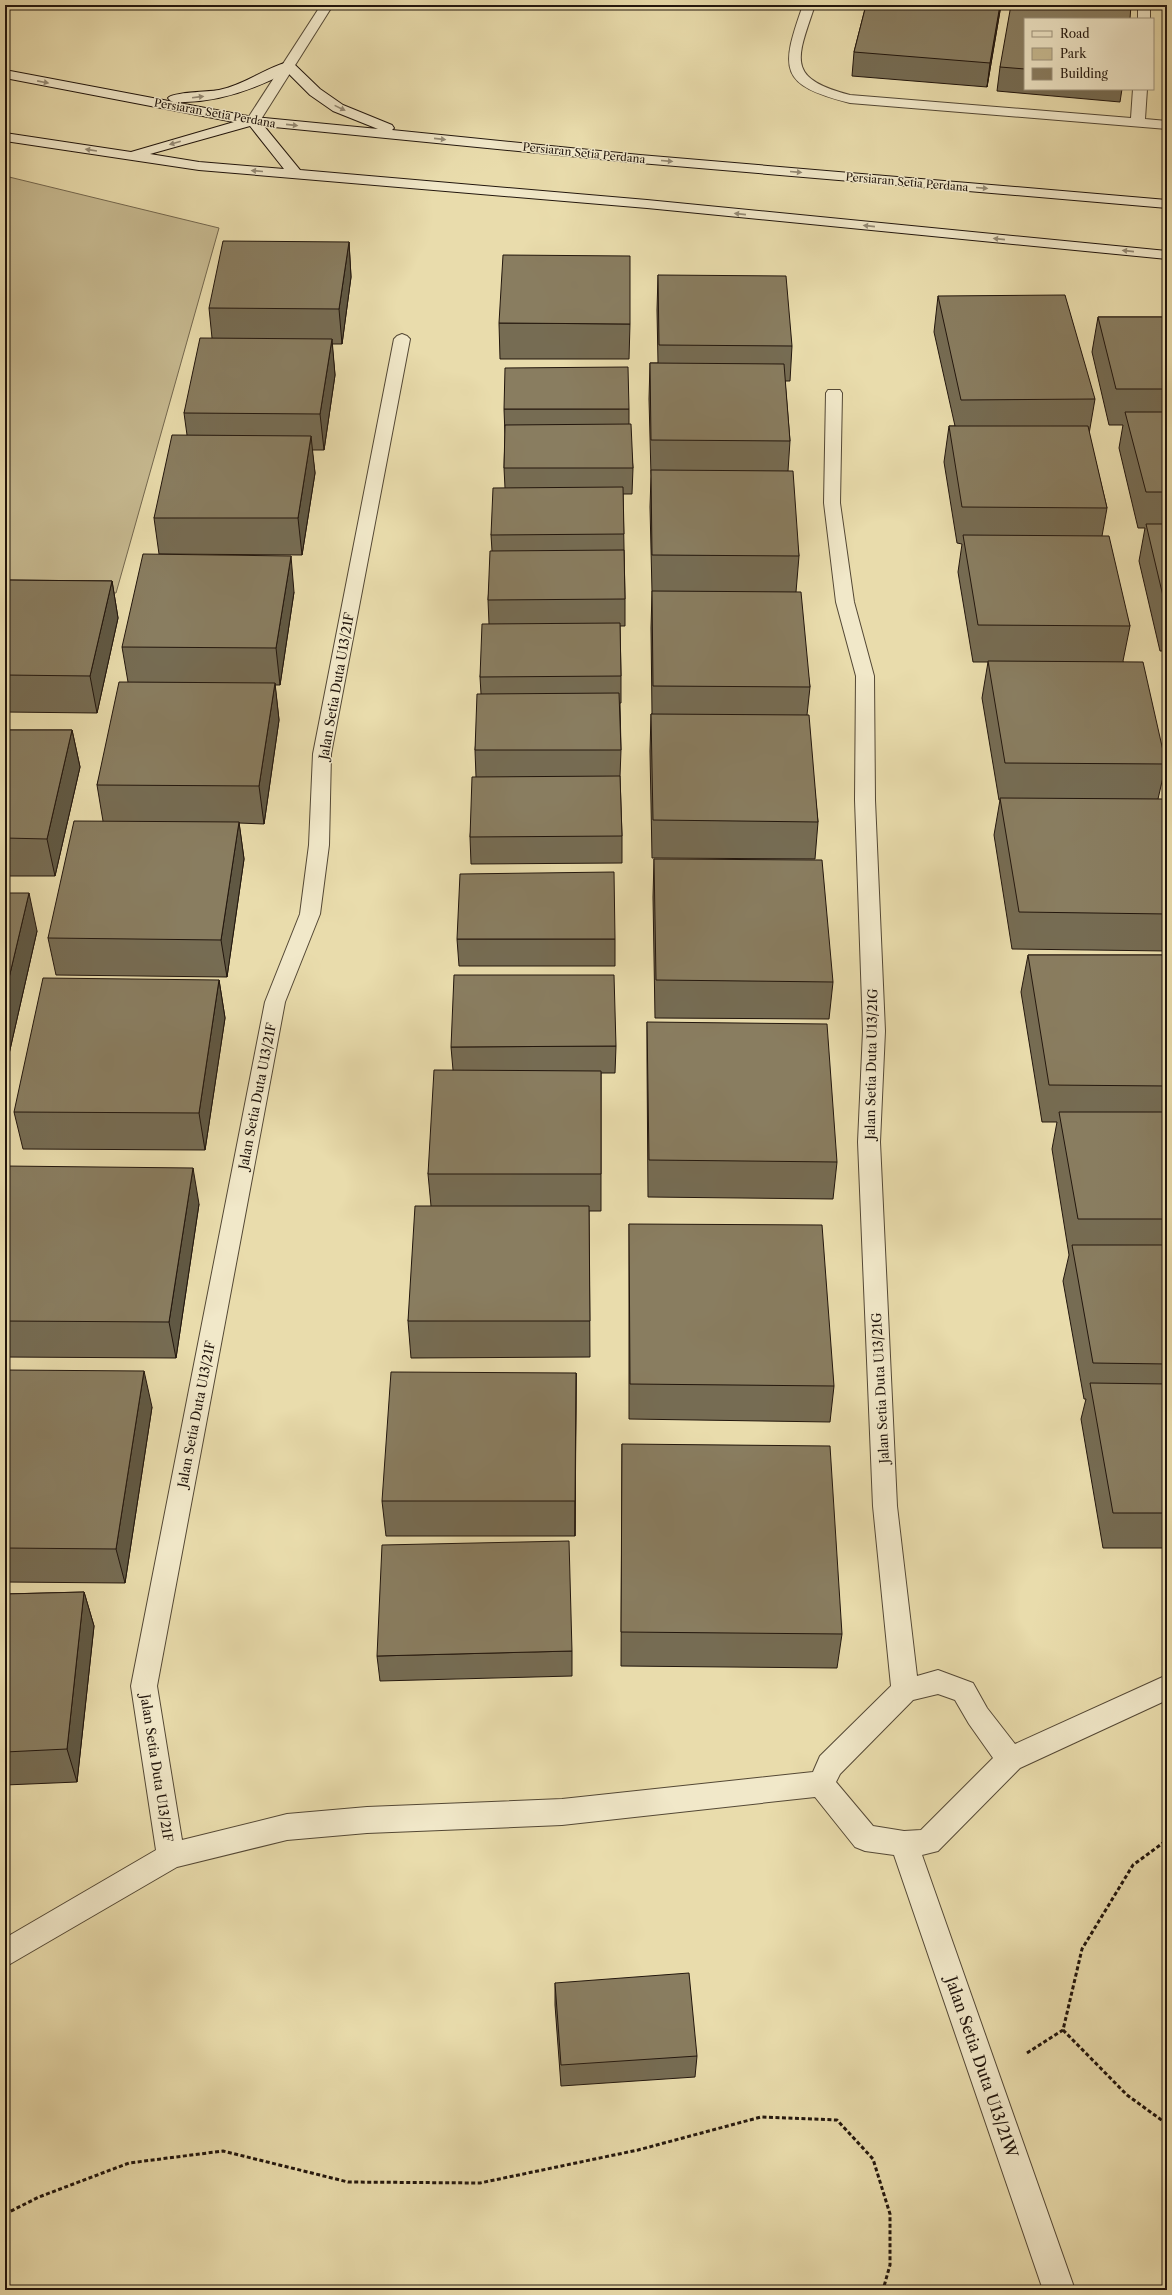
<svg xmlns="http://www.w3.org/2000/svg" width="1172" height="2295" viewBox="0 0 1172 2295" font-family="'Libre Caslon Text',serif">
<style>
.green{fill:#c7ba91;stroke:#74684f}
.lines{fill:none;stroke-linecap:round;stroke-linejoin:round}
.minor-casing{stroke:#544835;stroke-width:2}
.tertiary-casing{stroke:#544835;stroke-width:2}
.secondary-casing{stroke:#22160d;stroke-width:2}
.path{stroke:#22160d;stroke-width:3;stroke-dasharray:4 2.5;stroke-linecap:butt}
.minor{fill:#f1e8c9;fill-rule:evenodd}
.tertiary{fill:#f1e8c9;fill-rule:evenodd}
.secondary{fill:#f1e8c9;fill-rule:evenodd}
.wall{fill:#766c53;stroke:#22160d}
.shaded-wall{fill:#605843;stroke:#22160d}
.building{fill:#897d60;stroke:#22160d}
.oneway{fill:#948a74}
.labels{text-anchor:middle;stroke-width:3;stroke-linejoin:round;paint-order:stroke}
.far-street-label{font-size:11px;fill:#22160d;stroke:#f1e8c9}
.street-label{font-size:13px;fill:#22160d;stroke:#f1e8c9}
.near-street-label{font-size:16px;fill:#22160d;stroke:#f1e8c9}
</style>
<rect width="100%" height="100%" fill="#e9dcac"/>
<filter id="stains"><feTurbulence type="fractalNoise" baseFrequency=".005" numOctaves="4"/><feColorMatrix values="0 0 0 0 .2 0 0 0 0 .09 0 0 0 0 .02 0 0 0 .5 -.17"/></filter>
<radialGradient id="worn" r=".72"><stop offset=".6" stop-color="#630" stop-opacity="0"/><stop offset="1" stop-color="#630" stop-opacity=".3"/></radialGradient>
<!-- green -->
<path class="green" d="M5 176 219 228 116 593 5 589Z"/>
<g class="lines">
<defs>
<path id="minor" d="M803 5H815C797 59 785 78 850 95L1131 118 1133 89H1147L1145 119 1167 121V129L850 103C779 85 780 70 803 5Z
M1138 5H1150V19H1138Z
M402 334 407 336 410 339 331 754 329 845 320 914 285 1002 157 1686 182 1840 287 1814 367 1807 562 1799 813 1772 820 1756 891 1686 873 1506 858 1142 863 1031 855 800 856 676 836 602 824 503 826 393 828 390H840L842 393 840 503 854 602 874 676 875 800 885 1031 880 1142 897 1506 917 1676 938 1670 973 1683 987 1708 1015 1744 1167 1675V1700L1020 1768 938 1851 922 1855 1075 2290H1043L894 1855 865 1851 855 1847 815 1797 562 1825 367 1833 287 1840 177 1867 5 1967V1938L156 1850 131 1686 265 1002 300 914 309 845 313 754 394 339 397 336ZM938 1694 955 1700 969 1724 993 1758 921 1830 904 1831 873 1826 836 1782 840 1774 913 1700Z"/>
<path id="tertiary" d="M321 5H333L258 124H248L246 121Z"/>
<path id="secondary" d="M288 62 293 63 320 89 343 105 392 125 394 128 392 130 640 155 1167 200V208L640 163 264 126 300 170 647 200 1167 251V259L647 208 199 170 5 141V133L131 152 234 122 5 78V70L253 117 378 129 333 111 310 95 287 72C255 89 222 101 185 102 179 102 172 104 168 98 172 92 209 92 219 90 244 85 265 68 288 62ZM250 126 284 169 199 162 150 154Z"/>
</defs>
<!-- minor casing -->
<use href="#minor" class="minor-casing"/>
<!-- tertiary casing -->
<use href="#tertiary" class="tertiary-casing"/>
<!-- secondary casing -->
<use href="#secondary" class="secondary-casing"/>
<!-- path -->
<path class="path" d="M1063 2030 1127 2095 1167 2124
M1027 2053 1063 2030 1082 1949 1133 1865 1167 1840
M5 2214 39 2197 129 2163 223 2151 348 2182 480 2183 638 2150 761 2117 837 2120 873 2159 890 2214V2265L883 2290"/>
<!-- minor -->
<use href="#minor" class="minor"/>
<!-- tertiary -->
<use href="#tertiary" class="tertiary"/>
<!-- secondary -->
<use href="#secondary" class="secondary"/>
</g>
<!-- wall -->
<path class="wall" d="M866 5H1001L987 87 852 76 854 52Z
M1025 19V89H1122L1120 102 997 91 1000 67Z
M349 242 351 277 342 344H332L335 375 324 450H312L315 473 302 555 159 554 154 518 187 435 184 413 212 338 209 308Z
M658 275 792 346 790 381H785L790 441 788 471 799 556 796 592 810 687 807 715 818 822 815 859 652 858 650 751 651 714H652L651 628 652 592 650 507 651 476 649 399 650 363H658L657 310Z
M938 296 1095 399 1089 434 1107 508 1102 536 1130 626 1123 661 1166 764 1158 799 1167 810V951L1012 949 994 835 1000 800H999L982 698 988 662H973L958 572 962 544 957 543 944 462 949 426H955L934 332Z
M1098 317H1167V651H1160L1139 561 1145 528H1138L1119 448 1123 425H1109L1092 352Z
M499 323 630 324 629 359H500Z
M504 409H629V424L633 468 632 494H623L625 599V626H620L621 676V703H620L621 750 620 777 622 836V863L471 864 470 837 476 777 475 750 481 694 480 677 489 624 488 600 492 551 491 535 505 488 504 468 505 435Z
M5 580 112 581 118 618 97 713 5 712Z
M294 592 280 685H275L279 720 264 824 239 823 244 859 227 977 56 975 48 938 103 821 97 785 128 682 122 647Z
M5 730H72L80 767 55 876H5Z
M654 859 833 982 829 1019 655 1018 653 897Z
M5 893 37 931 9 1054H5Z
M457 939H615V966H459Z
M1028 955H1167V1548H1103L1081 1419 1086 1399H1084L1063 1281 1069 1255 1052 1149 1057 1122H1042L1021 992Z
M219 980 225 1018 205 1150 23 1149 14 1112Z
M647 1022 837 1162 833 1199 648 1197 647 1059Z
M616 1046 615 1073H601V1211H589L590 1357 411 1358 408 1321 431 1206 428 1174 453 1070 451 1047Z
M5 1166 199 1204 176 1358 5 1357Z
M629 1224 834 1386 830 1422 629 1419Z
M5 1370 152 1407 125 1583 5 1582Z
M576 1373 575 1536H386L382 1501Z
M622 1444 842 1634 837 1668 621 1666Z
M84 1592 94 1626 77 1782 5 1785V1594Z
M572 1651V1676L380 1681 377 1656Z
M555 1983 697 2056 695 2077 561 2086 555 2005Z"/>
<!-- shaded-wall -->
<path class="shaded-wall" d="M1000 5H1001L987 87 990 63Z
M349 242 351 277 342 344 339 309Z
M332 339 335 375 324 450 320 414Z
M311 436 315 473 302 555 298 518Z
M291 556 294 592 280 685 276 648Z
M112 581 118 618 97 713 90 676Z
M275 683 279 720 264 824 259 786Z
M72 730 80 767 55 876 47 839Z
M239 822 244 859 227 977 221 940Z
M29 893 37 931 9 1054 5 1039V995Z
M219 980 225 1018 205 1150 199 1113Z
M193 1168 199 1204 176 1358 169 1322Z
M144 1371 152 1407 125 1583 116 1549Z
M576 1373V1408L575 1536V1501Z
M84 1592 94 1626 77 1782 67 1749Z"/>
<!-- building -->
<path class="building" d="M866 5H1000L990 63 854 52Z
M1011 5H1131L1130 19H1025V69L1000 67Z
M223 241 349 242 339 309 209 308Z
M503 255 630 256V324L499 323Z
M658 275 786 276 792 346 659 345Z
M1065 295 1095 399 961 400 938 296Z
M1098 317H1167V389H1116Z
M200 338 332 339 320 414 184 413Z
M650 363 784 364 790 441 651 440Z
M628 367 629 409H504L505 368Z
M1125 412H1167V492H1146Z
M631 424 633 468H504L505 425Z
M949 426H1088L1107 508 962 507Z
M172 435 311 436 298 518H154Z
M651 470 793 471 799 556 652 555Z
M623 487 624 534 491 535 493 488Z
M1146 524H1167V613Z
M963 535 1109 536 1130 626 978 625Z
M624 550 625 599 488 600 490 551Z
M143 554 291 556 276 648 122 647Z
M5 580 112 581 90 676 5 675Z
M652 591 801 592 810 687 653 686Z
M620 623 621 676 480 677 482 624Z
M988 661 1143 662 1166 764 1005 763Z
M119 682 275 683 259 786 97 785Z
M619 693 621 750H475L477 694Z
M651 714 809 715 818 822 653 820Z
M5 730H72L47 839 5 838Z
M620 776 622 836 470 837 472 777Z
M1000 798 1164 799 1167 810V914L1019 912Z
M74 821 239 822 221 940 48 938Z
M654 859 822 860 833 982 656 980Z
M614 872 615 939H457L460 874Z
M5 893H29L5 995Z
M1028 955H1167V1086L1049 1085Z
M454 975H614L616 1046 451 1047Z
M43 978 219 980 199 1113 14 1112Z
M647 1022 827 1024 837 1162 649 1160Z
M434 1070 601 1071V1174H428Z
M1059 1112H1167V1219H1078Z
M5 1166 193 1168 169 1322 5 1321Z
M415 1206H589L590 1321H408Z
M629 1224 822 1225 834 1386 630 1384Z
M1072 1245H1167V1364L1093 1363Z
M5 1370 144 1371 116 1549 5 1548Z
M391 1372 576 1373 575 1501H382Z
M1090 1383 1167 1384V1513H1113Z
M622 1444 830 1446 842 1634 621 1632Z
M569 1541 572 1651 377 1656 382 1545Z
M84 1592 67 1749 5 1752V1594Z
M689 1973 697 2056 561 2065 555 1983Z"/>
<!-- one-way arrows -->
<defs><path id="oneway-solid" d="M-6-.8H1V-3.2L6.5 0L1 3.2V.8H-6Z"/></defs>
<g class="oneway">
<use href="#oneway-solid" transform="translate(43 82) rotate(11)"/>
<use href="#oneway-solid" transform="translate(198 97) rotate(-7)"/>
<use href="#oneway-solid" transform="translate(340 108) rotate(26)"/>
<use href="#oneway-solid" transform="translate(292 125) rotate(6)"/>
<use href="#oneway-solid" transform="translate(440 139) rotate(6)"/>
<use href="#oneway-solid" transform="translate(175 143) rotate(164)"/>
<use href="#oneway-solid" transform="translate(91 150) rotate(-171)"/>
<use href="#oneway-solid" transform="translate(667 161) rotate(5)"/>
<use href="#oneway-solid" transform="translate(257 171) rotate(-175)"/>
<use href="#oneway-solid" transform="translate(796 172) rotate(5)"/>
<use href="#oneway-solid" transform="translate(982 188) rotate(5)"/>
<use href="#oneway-solid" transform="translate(740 214) rotate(-174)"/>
<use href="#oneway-solid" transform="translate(869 226) rotate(-174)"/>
<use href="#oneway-solid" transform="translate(999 239) rotate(-174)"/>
<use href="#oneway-solid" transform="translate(1128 251) rotate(-174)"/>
</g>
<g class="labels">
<!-- far-street labels -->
<g class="far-street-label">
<text transform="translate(215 113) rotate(10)" y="4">Persiaran Setia Perdana</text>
<text transform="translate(584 153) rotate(6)" y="4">Persiaran Setia Perdana</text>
<text transform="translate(907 182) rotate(5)" y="4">Persiaran Setia Perdana</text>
</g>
<!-- street labels -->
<g class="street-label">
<text transform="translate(336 686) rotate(-80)" y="5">Jalan Setia Duta U13/21F</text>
<text transform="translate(871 1064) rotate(-89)" y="5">Jalan Setia Duta U13/21G</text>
<text transform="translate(257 1096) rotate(-79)" y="5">Jalan Setia Duta U13/21F</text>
<text transform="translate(880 1388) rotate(-93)" y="5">Jalan Setia Duta U13/21G</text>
<text transform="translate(196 1414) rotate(-79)" y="5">Jalan Setia Duta U13/21F</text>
<text transform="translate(157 1768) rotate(81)" y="5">Jalan Setia Duta U13/21F</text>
</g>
<!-- near-street labels -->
<g class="near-street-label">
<text transform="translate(982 2067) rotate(71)" y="6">Jalan Setia Duta U13/21W</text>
</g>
</g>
<!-- margin -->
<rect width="1172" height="2295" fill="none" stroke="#e9dcac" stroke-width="20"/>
<rect x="6" y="6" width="1160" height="2283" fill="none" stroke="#22160d" stroke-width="2"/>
<rect x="10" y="10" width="1152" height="2275" fill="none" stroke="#22160d"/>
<!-- legend -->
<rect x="1024" y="18" width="130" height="72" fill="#f1e8c9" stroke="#9e947e"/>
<rect x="1032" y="31" width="20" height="6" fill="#f1e8c9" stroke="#9e947e"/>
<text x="1060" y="38" font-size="12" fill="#22160d">Road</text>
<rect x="1032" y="48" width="20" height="12" fill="#c7ba91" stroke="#9e947e"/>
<text x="1060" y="58" font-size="12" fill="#22160d">Park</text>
<rect x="1032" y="68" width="20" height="12" fill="#897d60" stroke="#9e947e"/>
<text x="1060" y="78" font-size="12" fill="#22160d">Building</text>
<rect width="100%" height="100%" filter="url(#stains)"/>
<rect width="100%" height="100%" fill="url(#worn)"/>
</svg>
